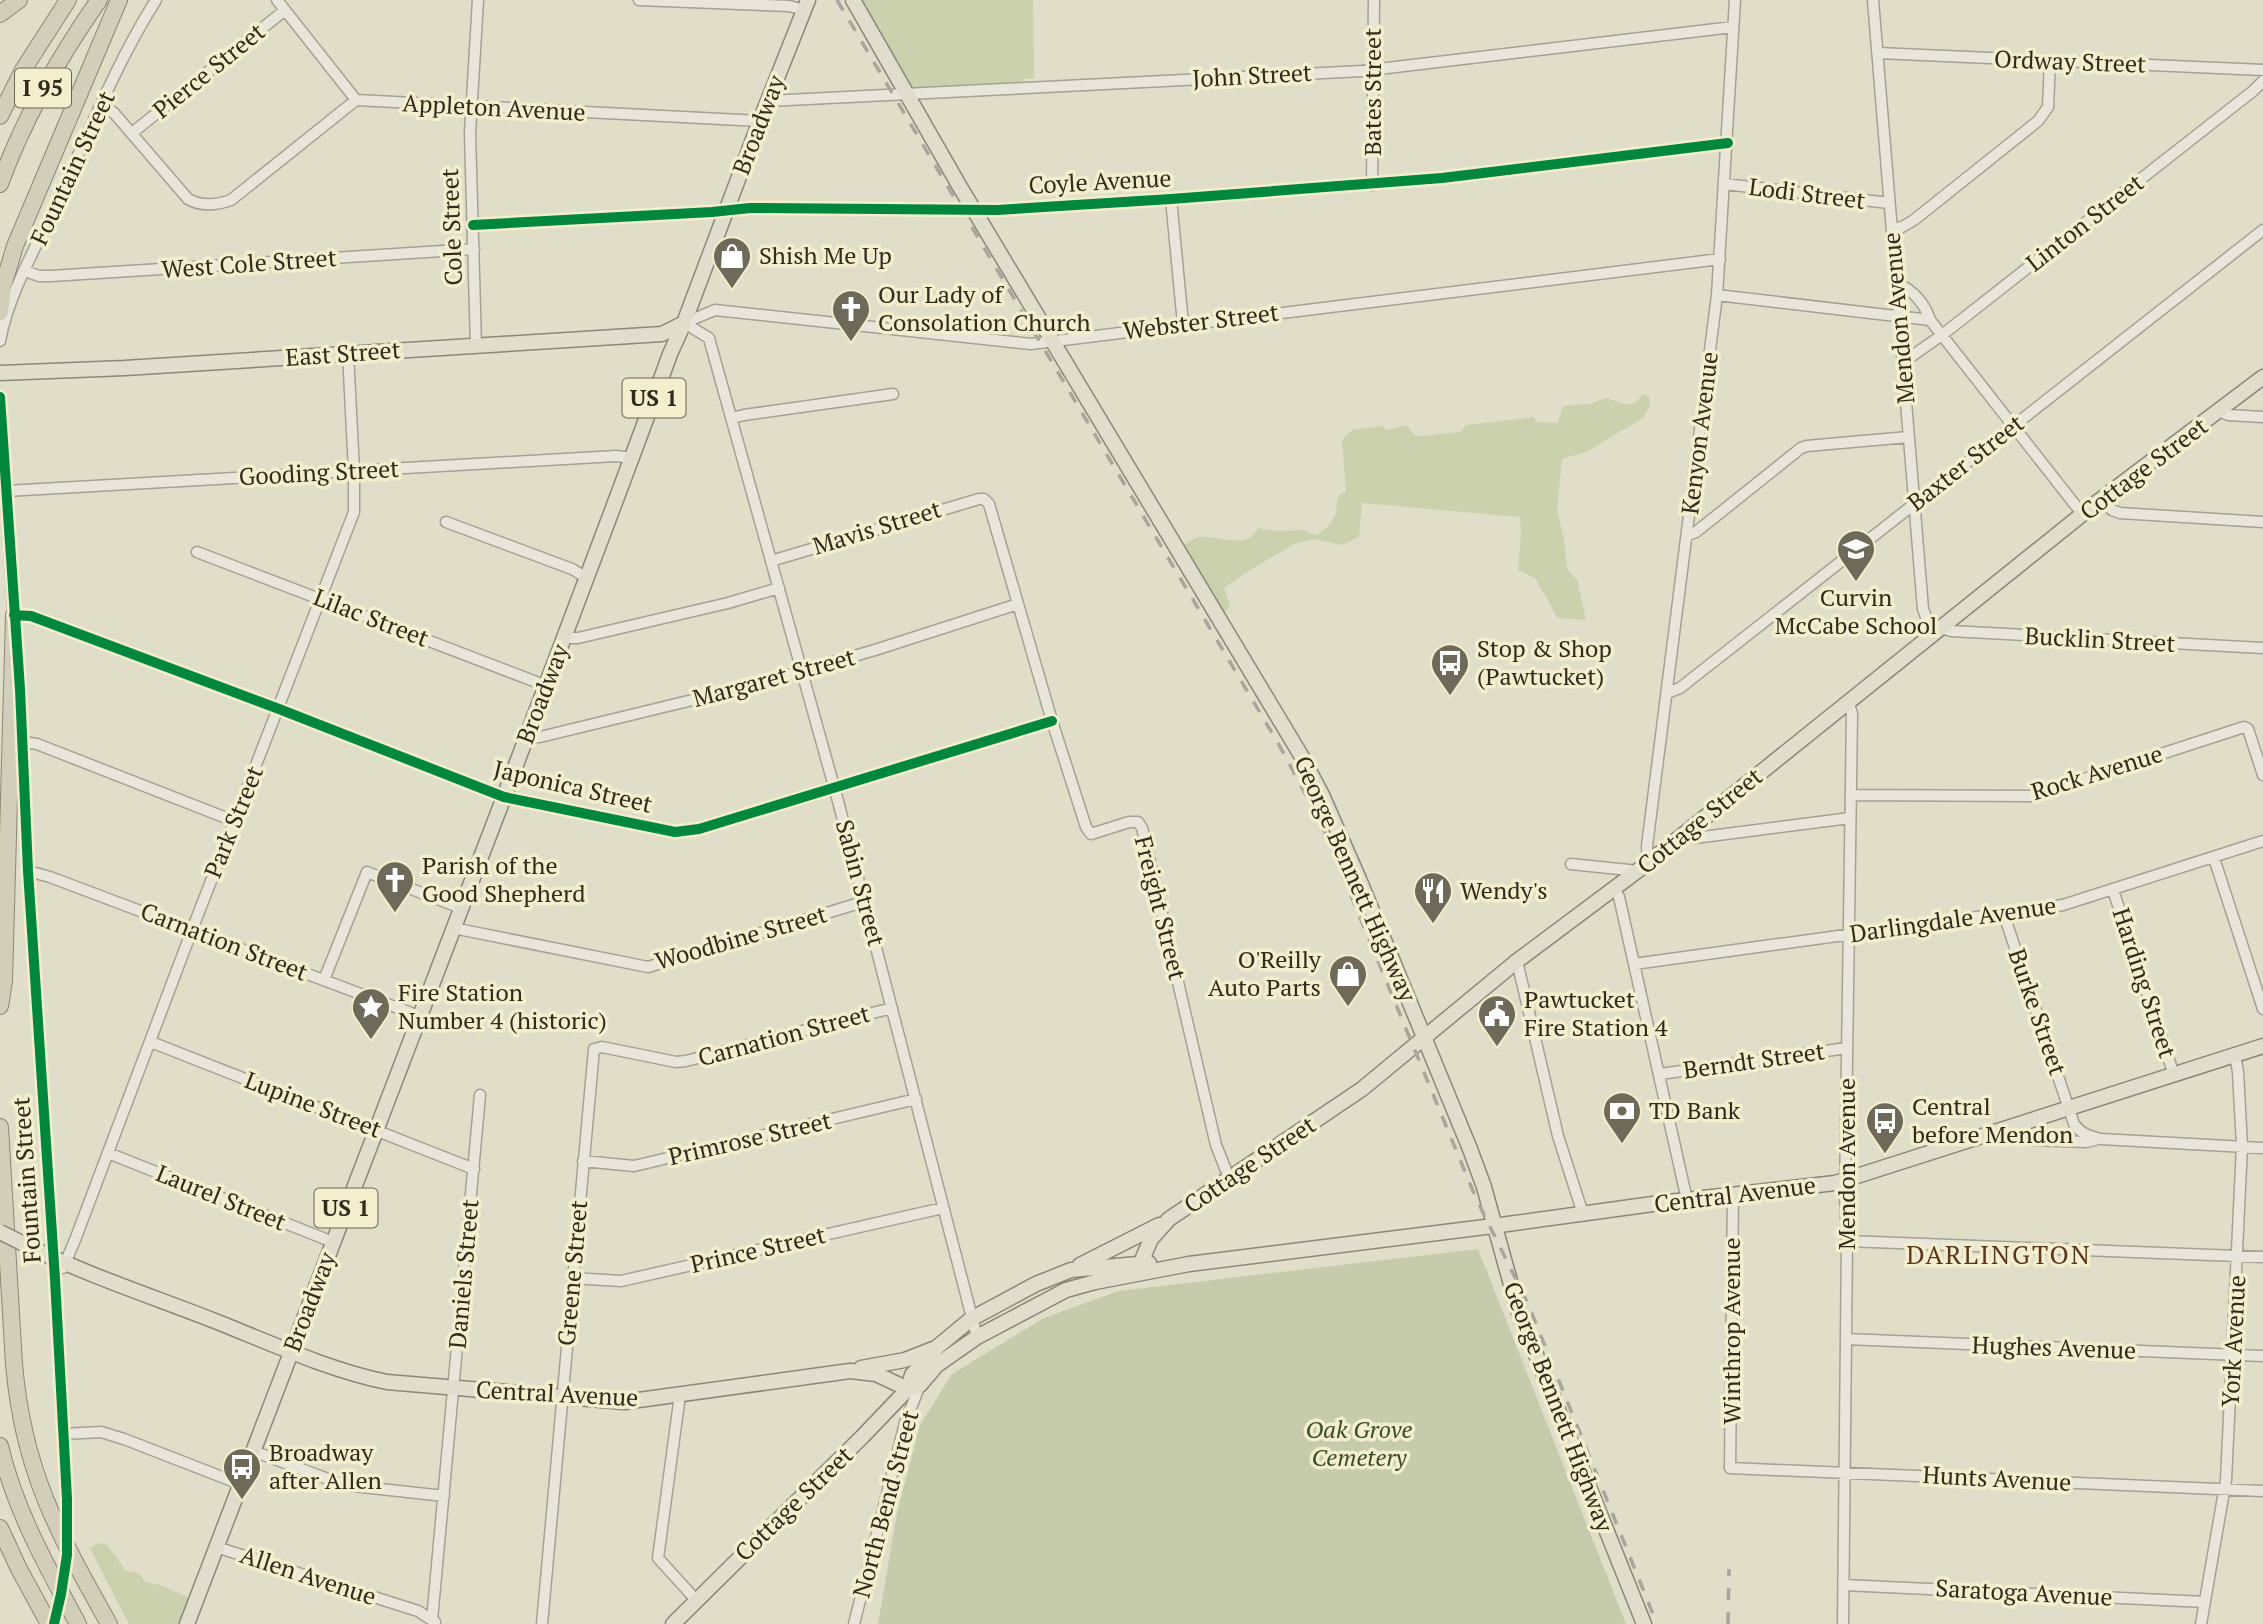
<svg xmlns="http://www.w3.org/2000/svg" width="2263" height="1624" viewBox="0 0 2263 1624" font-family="'PT Serif',serif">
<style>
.green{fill:#cad1ac}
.cemetery{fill:#c5cbab}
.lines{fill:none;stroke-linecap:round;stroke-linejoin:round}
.minor-casing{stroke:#a5a193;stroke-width:13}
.major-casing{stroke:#8a8779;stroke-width:17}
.highway-casing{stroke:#8a8779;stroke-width:18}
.minor{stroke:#e8e6da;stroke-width:10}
.major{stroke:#e0ddcc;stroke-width:14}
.highway{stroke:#d3ceba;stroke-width:16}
.rail{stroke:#a8a69b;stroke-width:3.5;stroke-dasharray:12 12;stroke-linecap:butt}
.minor-bridge-casing{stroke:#a5a193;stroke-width:13;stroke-linecap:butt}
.major-bridge-casing{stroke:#8a8779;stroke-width:17;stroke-linecap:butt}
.minor-bridge{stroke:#e8e6da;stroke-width:10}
.major-bridge{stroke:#e0ddcc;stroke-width:14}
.cycleway-casing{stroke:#f2eece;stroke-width:15}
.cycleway{stroke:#00873e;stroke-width:10}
.labels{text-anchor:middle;stroke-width:7;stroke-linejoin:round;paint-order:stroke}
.shield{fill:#f2eece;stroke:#6c6651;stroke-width:2}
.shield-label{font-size:23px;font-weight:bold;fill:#322b1c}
.street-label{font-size:24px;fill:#322b1c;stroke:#f2eece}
.poi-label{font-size:24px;fill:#322b1c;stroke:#f2eece;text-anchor:start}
.park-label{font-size:24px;font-style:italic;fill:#3b4d24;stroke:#f2eece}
.neighbourhood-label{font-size:26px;letter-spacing:2px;fill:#5b361f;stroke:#f2eece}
</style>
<rect width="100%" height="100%" fill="#e0ddc9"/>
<!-- green -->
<path class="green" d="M846 0H1033L1034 78 1023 79 1022 92 918 99Z
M1643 394 1649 396 1650 406 1643 418 1588 451 1562 459 1557 510 1564 540 1567 569 1577 580 1586 620 1558 618 1535 578 1518 570 1521 534 1520 517 1362 503 1359 537 1341 545 1315 539 1294 544 1242 575 1224 588 1230 606 1219 618 1180 547C1186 544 1194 538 1200 537 1217 535 1248 551 1258 528L1277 531 1305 530 1310 534 1317 535C1324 530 1331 525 1334 517 1340 506 1332 498 1346 491L1342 440 1352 430 1381 426 1387 430 1407 425 1414 435 1421 436 1461 432 1466 425 1534 417 1536 422 1558 423 1563 406 1590 404 1606 398C1623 402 1629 412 1643 394Z
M99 1543 107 1545 126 1571 138 1573 146 1582 160 1585 195 1600 188 1624H129L90 1548Z"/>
<!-- cemetery -->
<path class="cemetery" d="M1478 1249 1626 1624H878L897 1513 920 1425 952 1374 1044 1318 1119 1291Z"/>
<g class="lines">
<defs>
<path id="minor" d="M277 0 356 100 760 121
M639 0 789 6 805 10
M1873 0 1923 609 1929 625 1951 631 2263 648
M1878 53 2263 70
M768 101 1362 71 1733 27
M102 105 114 113 188 199C202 207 217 205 231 200L356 100
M132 133 285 10
M1725 184 1889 203
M1372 185 1374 0
M1171 199 1183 324
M473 225 712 212 750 208 997 210 1171 199 1442 178 1728 143
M1892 229 1902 227 1914 220 2038 121 2048 107 2050 61
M25 271 39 276H51L474 249
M1897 283C1913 290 1925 304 1930 320L2083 515
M1717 295 1930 320
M684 323 709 338 710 342 838 801 977 1337
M684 323 715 310 1031 344 1720 259
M0 341C9 292 37 246 57 202 88 135 116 63 156 0
M476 346 470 133 478 0
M1903 359 1912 356 1942 335 2253 91 2263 81
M0 397 14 621
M2220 411 2228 415 2263 417
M732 418 744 415 893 394
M6 491 616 456 633 458
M2100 500 2112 510 2120 513 2263 522
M446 522 572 569 587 578
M1688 535 1696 532 1801 448 1807 446 1908 437
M197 552 544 685
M771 561 979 499H984L989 504 1052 721 1086 827 1091 834 1129 822H1138L1142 828 1216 1145 1229 1178
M14 615 31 616 279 709 504 797 675 832 699 829 1052 721
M565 638H578L728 603 779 588
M19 672 28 871 55 1279 67 1499
M1667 693 1680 688 2263 230
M526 737H540L746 687 875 650 1018 604
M23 742 37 744 234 821
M1851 795 2032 796 2244 727 2248 729 2263 775
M1683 834 1695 838 1850 818
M2214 858 2263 1009
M1648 863 1647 846 1717 295 1735 0
M1571 864 1638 871
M28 871 50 877 419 1016
M1614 889 1619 897 1687 1200
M2113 890 2174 1075
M2004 915 2074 1124C2081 1134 2089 1136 2101 1139L2263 1148
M453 928 648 967 863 902
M1517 961 1558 1136 1583 1214
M1634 964 2063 905 2263 841
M324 980 367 872 461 908
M151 1042 474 1169
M1660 1074 1847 1048
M1990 1134 2008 1139 2086 1142 2095 1140
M108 1153 333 1242
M583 1161 634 1166 916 1099
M1733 1194 1730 1468 2263 1491
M1847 1241 2263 1257
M63 1268 75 1240 192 930 354 512V471L348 353
M572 1278 621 1281 943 1208
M1846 1339 2263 1356
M680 1395 658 1558 696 1600
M63 1434 101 1432 124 1439 240 1484
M253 1451 344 1485 444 1496
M216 1547 418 1611 435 1622
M1844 1585 2205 1602
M432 1620 480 1095
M542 1624 594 1049 602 1047 676 1062 686 1061 892 1008
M854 1624 905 1423 920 1385
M1843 1624 1847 1241 1845 1196 1852 714 1849 704
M2201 1624 2226 1480 2242 1146 2238 1072 2235 1055"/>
<path id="major" d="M853 0 960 187 1302 757 1322 795 1359 879 1470 1149 1484 1187 1518 1310 1644 1624
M0 373 125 368 662 334 684 323
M26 1245C87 1275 151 1296 215 1321 268 1342 331 1371 387 1382L624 1402 850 1371 876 1374 908 1389 920 1385 937 1365 977 1337 1066 1290 1095 1282 1189 1264 1493 1226 1660 1203 1835 1183 2263 1046
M1080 1265 1159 1225
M1136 1274 1151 1239 1169 1219 1362 1089 1517 961 1648 863 2100 500 2263 377
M861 1368 905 1360 933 1349
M187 1624 507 789C561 644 617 500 670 354L684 323 760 121 808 0
M673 1624 862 1437 908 1389 912 1375 936 1348 971 1319 1036 1284 1071 1270 1149 1263"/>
<path id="highway" d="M0 14 19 0
M0 116 23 70 68 0
M0 184C24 118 59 57 99 0
M0 312 3 286 15 246 119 0
M0 1006 4 981 14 615
M0 1127 14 1364C23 1471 58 1533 109 1624
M0 1446C15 1510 47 1567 78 1624
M0 1528 19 1569 49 1624"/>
</defs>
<!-- minor casing -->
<use href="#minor" class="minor-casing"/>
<!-- major casing -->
<use href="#major" class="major-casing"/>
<!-- highway casing -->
<use href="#highway" class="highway-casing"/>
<!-- minor -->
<use href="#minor" class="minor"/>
<!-- major -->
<use href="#major" class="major"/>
<!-- highway -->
<use href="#highway" class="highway"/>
<!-- rail -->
<path class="rail" d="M837 0 1278 743 1321 823 1475 1196 1528 1304 1657 1624
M1728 1624 1729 1569"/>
<defs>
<path id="minor-bridge" d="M56 1617 67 1555V1499"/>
<path id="major-bridge" d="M0 1232 26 1245"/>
</defs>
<!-- minor-bridge casing -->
<use href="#minor-bridge" class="minor-bridge-casing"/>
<!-- major-bridge casing -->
<use href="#major-bridge" class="major-bridge-casing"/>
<!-- minor-bridge -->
<use href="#minor-bridge" class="minor-bridge"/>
<!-- major-bridge -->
<use href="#major-bridge" class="major-bridge"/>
<defs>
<path id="cycleway" d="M473 225 712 212 750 208 997 210 1171 199 1442 178 1728 143
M0 397 20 689 28 871 55 1279 67 1499V1555L61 1594 54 1624
M14 615 31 616 279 709 504 797 675 832 699 829 1052 721"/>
</defs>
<!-- cycleway casing -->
<use href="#cycleway" class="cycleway-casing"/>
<!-- cycleway -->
<use href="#cycleway" class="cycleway"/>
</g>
<!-- icons -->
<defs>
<symbol id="shop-pin" viewBox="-11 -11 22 30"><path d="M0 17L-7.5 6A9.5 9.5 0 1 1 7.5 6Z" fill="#6f6959" stroke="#f2eece"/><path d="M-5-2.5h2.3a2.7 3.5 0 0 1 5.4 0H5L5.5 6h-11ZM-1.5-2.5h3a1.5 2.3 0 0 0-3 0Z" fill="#fff"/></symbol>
<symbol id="church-pin" viewBox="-11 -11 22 30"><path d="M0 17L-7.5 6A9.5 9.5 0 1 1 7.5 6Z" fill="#6f6959" stroke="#f2eece"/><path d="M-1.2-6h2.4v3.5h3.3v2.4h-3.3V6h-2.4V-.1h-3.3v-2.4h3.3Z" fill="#fff"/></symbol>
<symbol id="school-pin" viewBox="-11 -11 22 30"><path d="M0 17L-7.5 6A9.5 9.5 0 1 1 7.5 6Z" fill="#6f6959" stroke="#f2eece"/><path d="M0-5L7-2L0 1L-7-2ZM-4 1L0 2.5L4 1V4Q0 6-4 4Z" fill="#fff"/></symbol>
<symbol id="bus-pin" viewBox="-11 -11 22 30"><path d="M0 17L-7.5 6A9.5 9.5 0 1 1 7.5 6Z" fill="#6f6959" stroke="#f2eece"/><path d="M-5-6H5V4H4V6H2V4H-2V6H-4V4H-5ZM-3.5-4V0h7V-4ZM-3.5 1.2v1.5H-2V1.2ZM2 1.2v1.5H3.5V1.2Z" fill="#fff"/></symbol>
<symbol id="restaurant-pin" viewBox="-11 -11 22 30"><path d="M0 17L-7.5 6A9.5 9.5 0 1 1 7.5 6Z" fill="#6f6959" stroke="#f2eece"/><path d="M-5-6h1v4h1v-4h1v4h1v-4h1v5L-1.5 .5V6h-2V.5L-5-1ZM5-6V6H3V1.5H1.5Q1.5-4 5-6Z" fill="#fff"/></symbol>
<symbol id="sight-pin" viewBox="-11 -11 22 30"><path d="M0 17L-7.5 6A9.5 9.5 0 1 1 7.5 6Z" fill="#6f6959" stroke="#f2eece"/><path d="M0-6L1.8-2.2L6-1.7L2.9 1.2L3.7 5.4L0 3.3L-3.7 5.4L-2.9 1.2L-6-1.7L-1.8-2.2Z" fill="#fff"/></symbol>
<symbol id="civic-pin" viewBox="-11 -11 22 30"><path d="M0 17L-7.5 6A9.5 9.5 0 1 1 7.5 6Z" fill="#6f6959" stroke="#f2eece"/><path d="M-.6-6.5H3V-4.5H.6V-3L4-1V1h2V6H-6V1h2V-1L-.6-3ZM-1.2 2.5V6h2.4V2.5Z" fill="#fff"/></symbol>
<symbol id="bank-pin" viewBox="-11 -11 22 30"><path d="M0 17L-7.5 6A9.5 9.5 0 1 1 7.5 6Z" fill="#6f6959" stroke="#f2eece"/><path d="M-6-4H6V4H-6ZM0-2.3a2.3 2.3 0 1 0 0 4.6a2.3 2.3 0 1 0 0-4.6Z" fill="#fff"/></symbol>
</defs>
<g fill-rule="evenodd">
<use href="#shop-pin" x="710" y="234" width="44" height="60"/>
<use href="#church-pin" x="829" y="287" width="44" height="60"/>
<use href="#school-pin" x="1834" y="527" width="44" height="60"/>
<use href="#bus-pin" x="1428" y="641" width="44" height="60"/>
<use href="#church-pin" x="373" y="858" width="44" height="60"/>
<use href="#restaurant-pin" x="1411" y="869" width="44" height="60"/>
<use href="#shop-pin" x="1326" y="952" width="44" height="60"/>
<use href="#sight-pin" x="349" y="985" width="44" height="60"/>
<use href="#civic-pin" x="1475" y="992" width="44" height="60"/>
<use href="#bank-pin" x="1600" y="1089" width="44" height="60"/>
<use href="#bus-pin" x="1863" y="1099" width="44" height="60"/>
<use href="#bus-pin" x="220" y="1445" width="44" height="60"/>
</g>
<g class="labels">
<!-- shield labels -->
<g class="shield">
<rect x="15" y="68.5" width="56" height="39" rx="5"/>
<rect x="622.5" y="378.5" width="63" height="39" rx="5"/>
<rect x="314.5" y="1188.5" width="63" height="39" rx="5"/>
</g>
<g class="shield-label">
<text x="43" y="96">I 95</text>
<text x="654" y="406">US 1</text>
<text x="346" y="1216">US 1</text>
</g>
<!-- street labels -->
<g class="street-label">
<text transform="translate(2070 62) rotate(2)" y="8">Ordway Street</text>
<text transform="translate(209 71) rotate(-39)" y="8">Pierce Street</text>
<text transform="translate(1252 76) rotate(-3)" y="8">John Street</text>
<text transform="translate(1373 92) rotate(-90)" y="8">Bates Street</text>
<text transform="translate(494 108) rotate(3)" y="8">Appleton Avenue</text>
<text transform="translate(759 125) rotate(-69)" y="8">Broadway</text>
<text transform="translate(73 168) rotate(-65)" y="8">Fountain Street</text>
<text transform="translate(1100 182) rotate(-3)" y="8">Coyle Avenue</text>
<text transform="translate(1807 194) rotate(7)" y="8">Lodi Street</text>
<text transform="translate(2085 223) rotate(-38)" y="8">Linton Street</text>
<text transform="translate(452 227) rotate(-92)" y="8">Cole Street</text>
<text transform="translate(249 264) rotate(-4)" y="8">West Cole Street</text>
<text transform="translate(1899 318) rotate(-95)" y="8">Mendon Avenue</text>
<text transform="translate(1201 322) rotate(-7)" y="8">Webster Street</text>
<text transform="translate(343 354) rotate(-4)" y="8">East Street</text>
<text transform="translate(1700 433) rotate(-83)" y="8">Kenyon Avenue</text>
<text transform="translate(1966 463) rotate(-38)" y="8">Baxter Street</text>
<text transform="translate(2144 469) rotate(-37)" y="8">Cottage Street</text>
<text transform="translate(319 473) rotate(-3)" y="8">Gooding Street</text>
<text transform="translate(877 528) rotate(-17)" y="8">Mavis Street</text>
<text transform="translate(371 618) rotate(21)" y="8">Lilac Street</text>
<text transform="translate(2100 640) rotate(3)" y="8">Bucklin Street</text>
<text transform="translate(774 678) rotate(-15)" y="8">Margaret Street</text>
<text transform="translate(543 694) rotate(-69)" y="8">Broadway</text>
<text transform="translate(2097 773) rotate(-17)" y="8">Rock Avenue</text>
<text transform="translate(573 787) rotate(13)" y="8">Japonica Street</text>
<text transform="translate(1700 821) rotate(-39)" y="8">Cottage Street</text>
<text transform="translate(234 822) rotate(-68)" y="8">Park Street</text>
<text transform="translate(1355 879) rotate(66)" y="8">George Bennett Highway</text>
<text transform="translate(860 883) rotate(75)" y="8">Sabin Street</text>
<text transform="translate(1160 908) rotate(76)" y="8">Freight Street</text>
<text transform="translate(1953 920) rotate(-8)" y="8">Darlingdale Avenue</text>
<text transform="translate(741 938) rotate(-16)" y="8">Woodbine Street</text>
<text transform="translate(224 942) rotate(21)" y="8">Carnation Street</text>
<text transform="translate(2144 983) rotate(72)" y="8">Harding Street</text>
<text transform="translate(2037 1012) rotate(71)" y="8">Burke Street</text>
<text transform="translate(784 1036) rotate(-15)" y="8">Carnation Street</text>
<text transform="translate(1754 1061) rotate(-8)" y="8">Berndt Street</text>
<text transform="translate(313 1105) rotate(21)" y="8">Lupine Street</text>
<text transform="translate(750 1139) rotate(-13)" y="8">Primrose Street</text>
<text transform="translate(1847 1164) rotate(-90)" y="8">Mendon Avenue</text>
<text transform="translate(1250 1165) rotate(-34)" y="8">Cottage Street</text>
<text transform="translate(27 1180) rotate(-94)" y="8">Fountain Street</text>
<text transform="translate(1735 1195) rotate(-7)" y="8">Central Avenue</text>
<text transform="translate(221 1198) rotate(22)" y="8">Laurel Street</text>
<text transform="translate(758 1250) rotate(-13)" y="8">Prince Street</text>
<text transform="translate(573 1273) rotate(-85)" y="8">Greene Street</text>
<text transform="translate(464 1274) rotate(-85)" y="8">Daniels Street</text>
<text transform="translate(310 1302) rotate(-69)" y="8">Broadway</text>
<text transform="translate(1732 1331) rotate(-90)" y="8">Winthrop Avenue</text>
<text transform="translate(2234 1341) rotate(-87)" y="8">York Avenue</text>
<text transform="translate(2054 1348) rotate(2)" y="8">Hughes Avenue</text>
<text transform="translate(557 1394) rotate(3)" y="8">Central Avenue</text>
<text transform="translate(1558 1407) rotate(69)" y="8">George Bennett Highway</text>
<text transform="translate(1997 1479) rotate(3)" y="8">Hunts Avenue</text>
<text transform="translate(794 1504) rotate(-44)" y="8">Cottage Street</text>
<text transform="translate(886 1504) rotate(-75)" y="8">North Bend Street</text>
<text transform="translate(308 1576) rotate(18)" y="8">Allen Avenue</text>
<text transform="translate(2024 1593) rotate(3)" y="8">Saratoga Avenue</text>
</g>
<!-- poi labels -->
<g class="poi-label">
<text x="759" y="264">Shish Me Up</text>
<text x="878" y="303">Our Lady of<tspan x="878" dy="28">Consolation Church</tspan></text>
<text x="1856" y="606" text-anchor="middle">Curvin<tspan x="1856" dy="28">McCabe School</tspan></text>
<text x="1477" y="657">Stop &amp; Shop<tspan x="1477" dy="28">(Pawtucket)</tspan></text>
<text x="422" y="874">Parish of the<tspan x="422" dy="28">Good Shepherd</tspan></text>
<text x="1460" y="899">Wendy's</text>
<text x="1321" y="968" text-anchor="end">O'Reilly<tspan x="1321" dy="28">Auto Parts</tspan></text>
<text x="398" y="1001">Fire Station<tspan x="398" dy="28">Number 4 (historic)</tspan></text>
<text x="1524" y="1008">Pawtucket<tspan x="1524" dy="28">Fire Station 4</tspan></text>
<text x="1912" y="1115">Central<tspan x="1912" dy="28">before Mendon</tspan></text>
<text x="1649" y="1119">TD Bank</text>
<text x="269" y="1461">Broadway<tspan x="269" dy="28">after Allen</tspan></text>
</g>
<!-- park labels -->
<g class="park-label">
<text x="1359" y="1438">Oak Grove<tspan x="1359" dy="28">Cemetery</tspan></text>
</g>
<!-- neighbourhood labels -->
<g class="neighbourhood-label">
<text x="1999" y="1264">DARLINGTON</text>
</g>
</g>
</svg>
